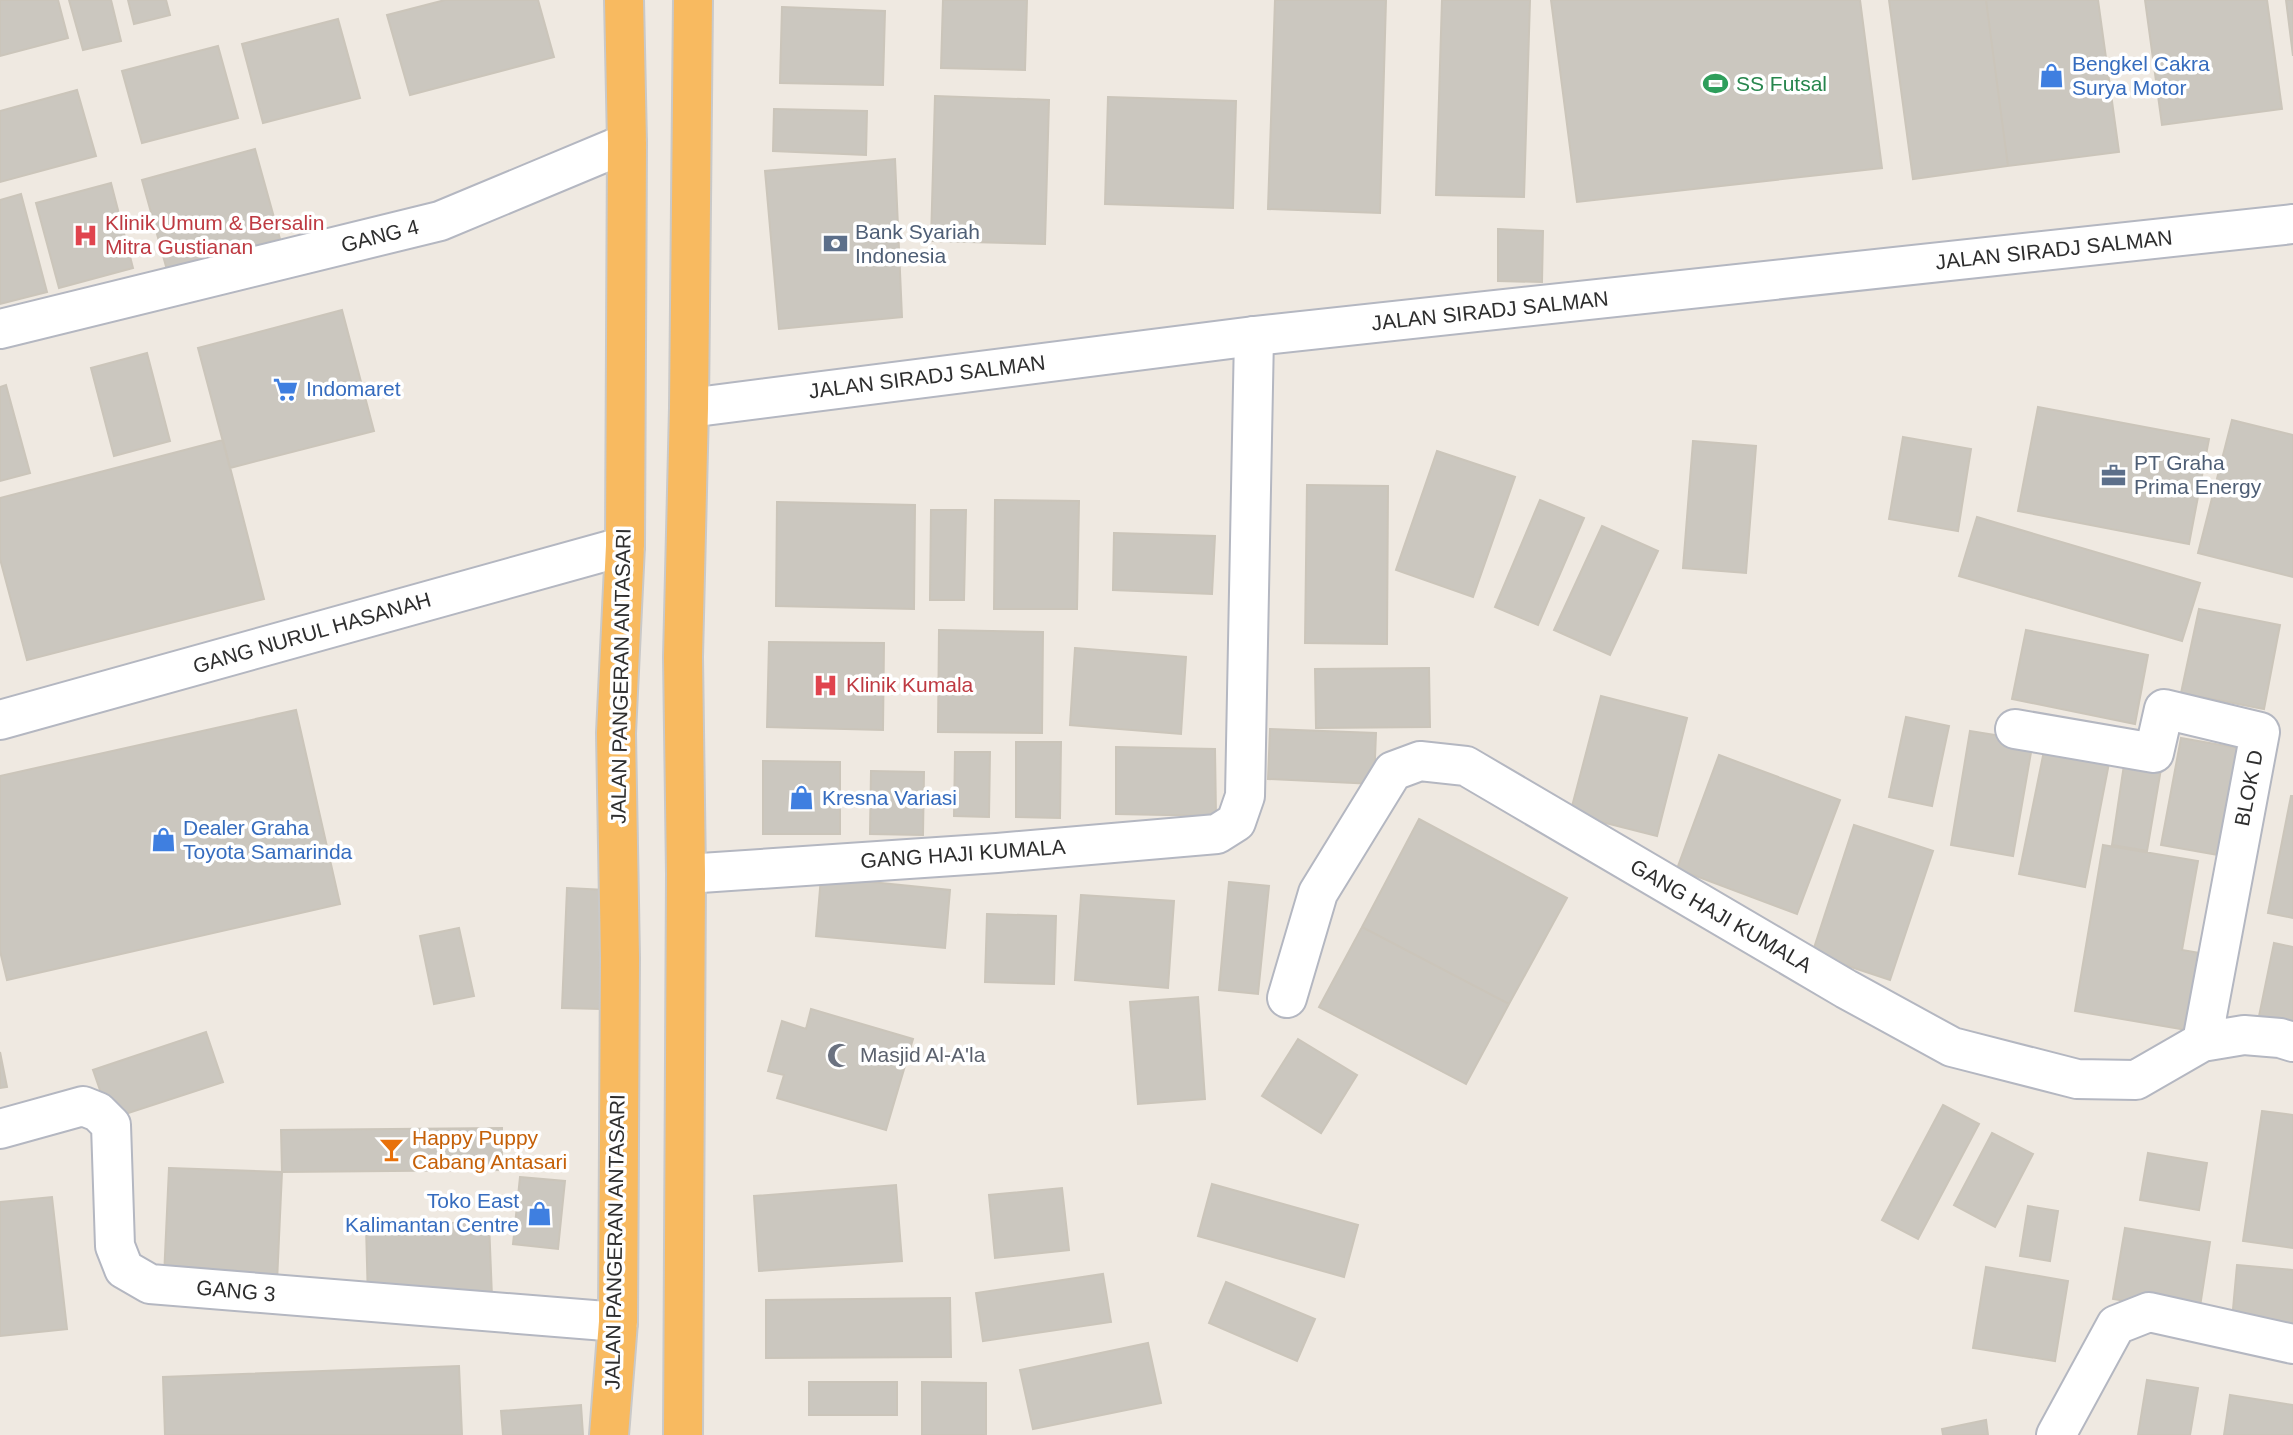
<svg xmlns="http://www.w3.org/2000/svg" width="2293" height="1435" viewBox="0 0 2293 1435" font-family="Helvetica,sans-serif">
<style>
.building{fill:#cbc7bf;stroke:#cbc5ba;stroke-width:2}
.lines{fill:none;stroke-linecap:round;stroke-linejoin:round}
.minor-casing{stroke:#b4b7c1;stroke-width:42}
.tertiary-casing{stroke:#b4b7c1;stroke-width:42}
.trunk-casing{stroke:#c9c9c9;stroke-width:42}
.minor{stroke:#fff;stroke-width:38}
.tertiary{stroke:#fff;stroke-width:38}
.trunk{stroke:#f8ba60;stroke-width:38}
.labels{text-anchor:middle;stroke-width:7;stroke-linejoin:round;paint-order:stroke}
.shop-label{font-size:21px;fill:#366cbe;stroke:#fff;text-anchor:start}
.leisure-label{font-size:21px;fill:#27864d;stroke:#fff;text-anchor:start}
.health-label{font-size:21px;fill:#be3a42;stroke:#fff;text-anchor:start}
.service-label{font-size:21px;fill:#4e5e75;stroke:#fff;text-anchor:start}
.street-label{font-size:21px;fill:#2e2e2e;stroke:#fff}
.worship-label{font-size:21px;fill:#5b616d;stroke:#fff;text-anchor:start}
.food-label{font-size:21px;fill:#c56008;stroke:#fff;text-anchor:start}
</style>
<rect width="100%" height="100%" fill="#efe9e1"/>
<!-- building -->
<path class="building" d="M0 0H58L68 38 0 56Z
M69 0H111L121 41 83 50Z
M128 0H166L170 15 134 24Z
M445 0H538L554 57 410 95 387 15Z
M943 0H1027L1025 70 941 68Z
M1275 0H1386L1380 213 1268 209Z
M1442 0H1530L1524 197 1436 195Z
M1551 0H1860L1882 168 1577 202Z
M1889 0H1986L2008 166 1913 179Z
M1986 0H2098L2119 152 2008 166Z
M2145 0H2267L2282 109 2162 125Z
M2286 0H2293V56Z
M782 7 885 11 883 85 780 83Z
M338 19 360 98 263 123 242 44Z
M218 46 238 118 142 143 122 71Z
M77 90 96 156 0 182V111Z
M935 96 1049 100 1045 244 931 241Z
M1108 97 1236 101 1233 208 1105 204Z
M774 109 867 111 866 155 773 151Z
M255 149 280 239 167 270 142 180Z
M895 159 902 317 779 329 765 171Z
M111 183 133 268 59 288 36 203Z
M21 194 47 292 0 304V200Z
M1498 229 1543 231 1542 282 1498 281Z
M342 310 374 431 230 468 198 348Z
M147 353 170 441 114 456 91 368Z
M6 385 30 473 0 481V387Z
M2038 407 2209 439 2189 544 2018 511Z
M2232 420 2293 435V577L2198 553Z
M1903 437 1971 449 1958 531 1889 519Z
M223 440 264 599 27 660 0 559V498Z
M1693 441 1756 446 1746 573 1683 568Z
M1437 451 1515 477 1473 597 1396 570Z
M1307 485 1388 486 1387 644 1305 643Z
M995 500 1079 501 1077 609H994Z
M1540 500 1584 518 1538 625 1495 607Z
M777 502 915 505 914 609 776 606Z
M931 510H966L964 600H930Z
M1977 517 2200 583 2182 641 1959 576Z
M1602 526 1658 551 1610 655 1554 630Z
M1114 533 1215 536 1212 594 1113 590Z
M2199 609 2280 625 2264 709 2181 693Z
M939 630 1043 632 1042 733 938 732Z
M2026 630 2148 655 2135 724 2012 699Z
M769 642 884 643 883 730 767 727Z
M1075 648 1186 657 1181 734 1070 725Z
M1429 668 1430 727 1316 728 1315 669Z
M1601 696 1687 718 1657 836 1570 814Z
M296 710 340 904 7 980 0 951V776Z
M1906 717 1949 726 1932 806 1889 797Z
M1270 729 1376 733 1374 784 1268 779Z
M1970 731 2033 741 2013 856 1951 845Z
M2181 738 2244 749 2224 856 2161 845Z
M1016 742H1061L1060 818 1016 817Z
M2045 746 2110 758 2085 887 2019 874Z
M1116 747 1215 749 1216 816 1116 814Z
M955 752H990L989 817 954 816Z
M1719 755 1840 800 1797 914 1677 869Z
M2125 758 2162 763 2147 851 2112 845Z
M763 761 840 762V834H763Z
M871 771 924 772 923 835 870 834Z
M2291 796H2293V918L2268 913Z
M1419 819 1567 898 1509 1004 1362 927Z
M1854 825 1933 851 1890 980 1812 954Z
M2103 845 2198 861 2182 950 2200 953 2187 1030 2075 1011Z
M821 877 950 890 945 948 816 936Z
M1229 882 1269 886 1258 994 1219 990Z
M567 888 606 890 601 1009 562 1008Z
M1081 895 1174 901 1168 988 1075 980Z
M987 914 1056 916 1054 984 985 982Z
M1362 927 1509 1004 1466 1084 1319 1007Z
M459 928 474 996 434 1004 420 936Z
M2274 943 2293 947V1033L2257 1026Z
M1198 997 1205 1099 1138 1104 1130 1002Z
M811 1009 913 1039 886 1130 777 1098 784 1075 768 1071 782 1021 806 1029Z
M206 1032 223 1082 110 1119 93 1070Z
M1298 1039 1357 1075 1321 1133 1262 1096Z
M0 1052 7 1087 0 1088Z
M1943 1105 1979 1124 1918 1239 1882 1220Z
M2262 1111 2293 1115V1248L2243 1241Z
M502 1128V1170L282 1172 281 1130Z
M1992 1133 2033 1154 1995 1227 1954 1205Z
M2148 1153 2207 1163 2199 1210 2140 1200Z
M169 1168 282 1172 277 1282 164 1277Z
M520 1177 565 1181 558 1249 513 1244Z
M1212 1184 1358 1225 1344 1277 1198 1236Z
M896 1185 902 1261 759 1271 754 1196Z
M1062 1188 1069 1250 995 1258 989 1195Z
M52 1197 67 1329 0 1336V1202Z
M2028 1206 2058 1211 2050 1261 2020 1256Z
M489 1222 492 1297 368 1301 366 1226Z
M2125 1228 2210 1242 2199 1313 2113 1299Z
M2237 1265 2293 1270V1326L2232 1320Z
M1986 1267 2068 1281 2055 1361 1973 1348Z
M1103 1274 1111 1322 983 1341 976 1293Z
M1226 1282 1315 1319 1297 1361 1209 1323Z
M950 1298 951 1357 766 1358V1300Z
M1148 1343 1161 1403 1033 1429 1020 1370Z
M459 1366 462 1435H165L163 1377Z
M2147 1380 2198 1388 2190 1435H2138Z
M809 1382H897V1415H809Z
M922 1382 986 1383V1435H922Z
M2230 1395 2293 1405V1435H2224Z
M581 1405 583 1435H503L501 1411Z
M1986 1420 1988 1435H1943L1942 1429Z"/>
<g class="lines">
<defs>
<path id="minor" d="M0 329 440 221 627 143
M0 720 625 546
M2015 729 2154 753 2164 709 2260 732 2202 1042
M686 874 997 853 1217 834 1236 822 1245 796 1254 336
M1287 998 1318 893 1393 771 1420 761 1466 766 1846 989 1952 1047 2077 1079 2136 1080 2202 1042 2244 1035 2280 1038 2293 1042
M0 1129 83 1106 98 1112 111 1125 115 1246 124 1269 150 1284 618 1322
M2056 1435 2116 1325 2149 1312 2293 1344"/>
<path id="tertiary" d="M689 408 1254 336 2293 224"/>
<path id="trunk" d="M609 1435 618 1322 620 958 616 733 625 546 627 143 624 0
M683 1435 686 874 683 657 689 408 693 0"/>
</defs>
<!-- minor casing -->
<use href="#minor" class="minor-casing"/>
<!-- tertiary casing -->
<use href="#tertiary" class="tertiary-casing"/>
<!-- trunk casing -->
<use href="#trunk" class="trunk-casing"/>
<!-- minor -->
<use href="#minor" class="minor"/>
<!-- tertiary -->
<use href="#tertiary" class="tertiary"/>
<!-- trunk -->
<use href="#trunk" class="trunk"/>
</g>
<!-- icons -->
<defs>
<symbol id="shop-bare" viewBox="-9 -9 18 18"><path d="M-5-2.5h2.3a2.7 3.5 0 0 1 5.4 0H5L5.5 6h-11ZM-1.5-2.5h3a1.5 2.3 0 0 0-3 0Z" fill="#3f7fe0" stroke="#fff" stroke-width="2.5" paint-order="stroke"/></symbol>
<symbol id="stadium-bare" viewBox="-9 -9 18 18"><path d="M0-5a6.5 5 0 1 0 0 10a6.5 5 0 1 0 0-10ZM-3.5-1.8h7v3.6h-7Z" fill="#2e9e5b" stroke="#fff" stroke-width="2.5" paint-order="stroke"/></symbol>
<symbol id="hospital-bare" viewBox="-9 -9 18 18"><path d="M-5-5h3v3.5h4V-5h3V5h-3V1.5h-4V5h-3Z" fill="#e0444e" stroke="#fff" stroke-width="2.5" paint-order="stroke"/></symbol>
<symbol id="bank-bare" viewBox="-9 -9 18 18"><path d="M-6-4H6V4H-6ZM0-2.3a2.3 2.3 0 1 0 0 4.6a2.3 2.3 0 1 0 0-4.6Z" fill="#5c6f8a" stroke="#fff" stroke-width="2.5" paint-order="stroke"/></symbol>
<symbol id="supermarket-bare" viewBox="-9 -9 18 18"><path d="M-6-5.5h2.5l.6 2H6L4.5 2H-2.5L-4.4-4H-6ZM-1.5 3.2a1.3 1.3 0 1 0 .1 0ZM3 3.2a1.3 1.3 0 1 0 .1 0Z" fill="#3f7fe0" stroke="#fff" stroke-width="2.5" paint-order="stroke"/></symbol>
<symbol id="office-bare" viewBox="-9 -9 18 18"><path d="M-6-3h4V-5.5h4V-3h4V5H-6ZM-1-4.5V-3h2v-1.5ZM-6 0V1H6V0Z" fill="#5c6f8a" stroke="#fff" stroke-width="2.5" paint-order="stroke"/></symbol>
<symbol id="mosque-bare" viewBox="-9 -9 18 18"><path d="M3.5-4.9A6 6 0 1 0 3.5 4.9A5 5 0 1 1 3.5-4.9Z" fill="#6b7280" stroke="#fff" stroke-width="2.5" paint-order="stroke"/></symbol>
<symbol id="bar-bare" viewBox="-9 -9 18 18"><path d="M-6-5H6L.8 .8V4.5H3.5V6h-7V4.5H-.8V.8Z" fill="#e8710a" stroke="#fff" stroke-width="2.5" paint-order="stroke"/></symbol>
</defs>
<g fill-rule="evenodd">
<use href="#shop-bare" x="2034" y="58" width="35" height="35"/>
<use href="#stadium-bare" x="1698" y="66" width="35" height="35"/>
<use href="#hospital-bare" x="68" y="218" width="35" height="35"/>
<use href="#bank-bare" x="818" y="226" width="35" height="35"/>
<use href="#supermarket-bare" x="268" y="372" width="35" height="35"/>
<use href="#office-bare" x="2096" y="458" width="35" height="35"/>
<use href="#hospital-bare" x="808" y="668" width="35" height="35"/>
<use href="#shop-bare" x="784" y="780" width="35" height="35"/>
<use href="#shop-bare" x="146" y="822" width="35" height="35"/>
<use href="#mosque-bare" x="822" y="1038" width="35" height="35"/>
<use href="#bar-bare" x="374" y="1132" width="35" height="35"/>
<use href="#shop-bare" x="522" y="1196" width="35" height="35"/>
</g>
<g class="labels">
<!-- shop labels -->
<g class="shop-label">
<text x="2072" y="71">Bengkel Cakra<tspan x="2072" dy="24">Surya Motor</tspan></text>
<text x="306" y="396">Indomaret</text>
<text x="822" y="805">Kresna Variasi</text>
<text x="183" y="835">Dealer Graha<tspan x="183" dy="24">Toyota Samarinda</tspan></text>
<text x="519" y="1208" text-anchor="end">Toko East<tspan x="519" dy="24">Kalimantan Centre</tspan></text>
</g>
<!-- leisure labels -->
<g class="leisure-label">
<text x="1736" y="91">SS Futsal</text>
</g>
<!-- health labels -->
<g class="health-label">
<text x="105" y="230">Klinik Umum &amp; Bersalin<tspan x="105" dy="24">Mitra Gustianan</tspan></text>
<text x="846" y="692">Klinik Kumala</text>
</g>
<!-- service labels -->
<g class="service-label">
<text x="855" y="239">Bank Syariah<tspan x="855" dy="24">Indonesia</tspan></text>
<text x="2134" y="470">PT Graha<tspan x="2134" dy="24">Prima Energy</tspan></text>
</g>
<!-- street labels -->
<g class="street-label">
<text transform="translate(380 236) rotate(-14)" y="7">GANG 4</text>
<text transform="translate(2054 250) rotate(-6)" y="7">JALAN SIRADJ SALMAN</text>
<text transform="translate(1490 311) rotate(-6)" y="7">JALAN SIRADJ SALMAN</text>
<text transform="translate(927 377) rotate(-7)" y="7">JALAN SIRADJ SALMAN</text>
<text transform="translate(312 633) rotate(-16)" y="7">GANG NURUL HASANAH</text>
<text transform="translate(621 676) rotate(-89)" y="7">JALAN PANGERAN ANTASARI</text>
<text transform="translate(2249 788) rotate(-79)" y="7">BLOK D</text>
<text transform="translate(963 854) rotate(-4)" y="7">GANG HAJI KUMALA</text>
<text transform="translate(1721 916) rotate(30)" y="7">GANG HAJI KUMALA</text>
<text transform="translate(615 1242) rotate(-89)" y="7">JALAN PANGERAN ANTASARI</text>
<text transform="translate(236 1291) rotate(5)" y="7">GANG 3</text>
</g>
<!-- worship labels -->
<g class="worship-label">
<text x="860" y="1062">Masjid Al-A'la</text>
</g>
<!-- food labels -->
<g class="food-label">
<text x="412" y="1145">Happy Puppy<tspan x="412" dy="24">Cabang Antasari</tspan></text>
</g>
</g>
</svg>
